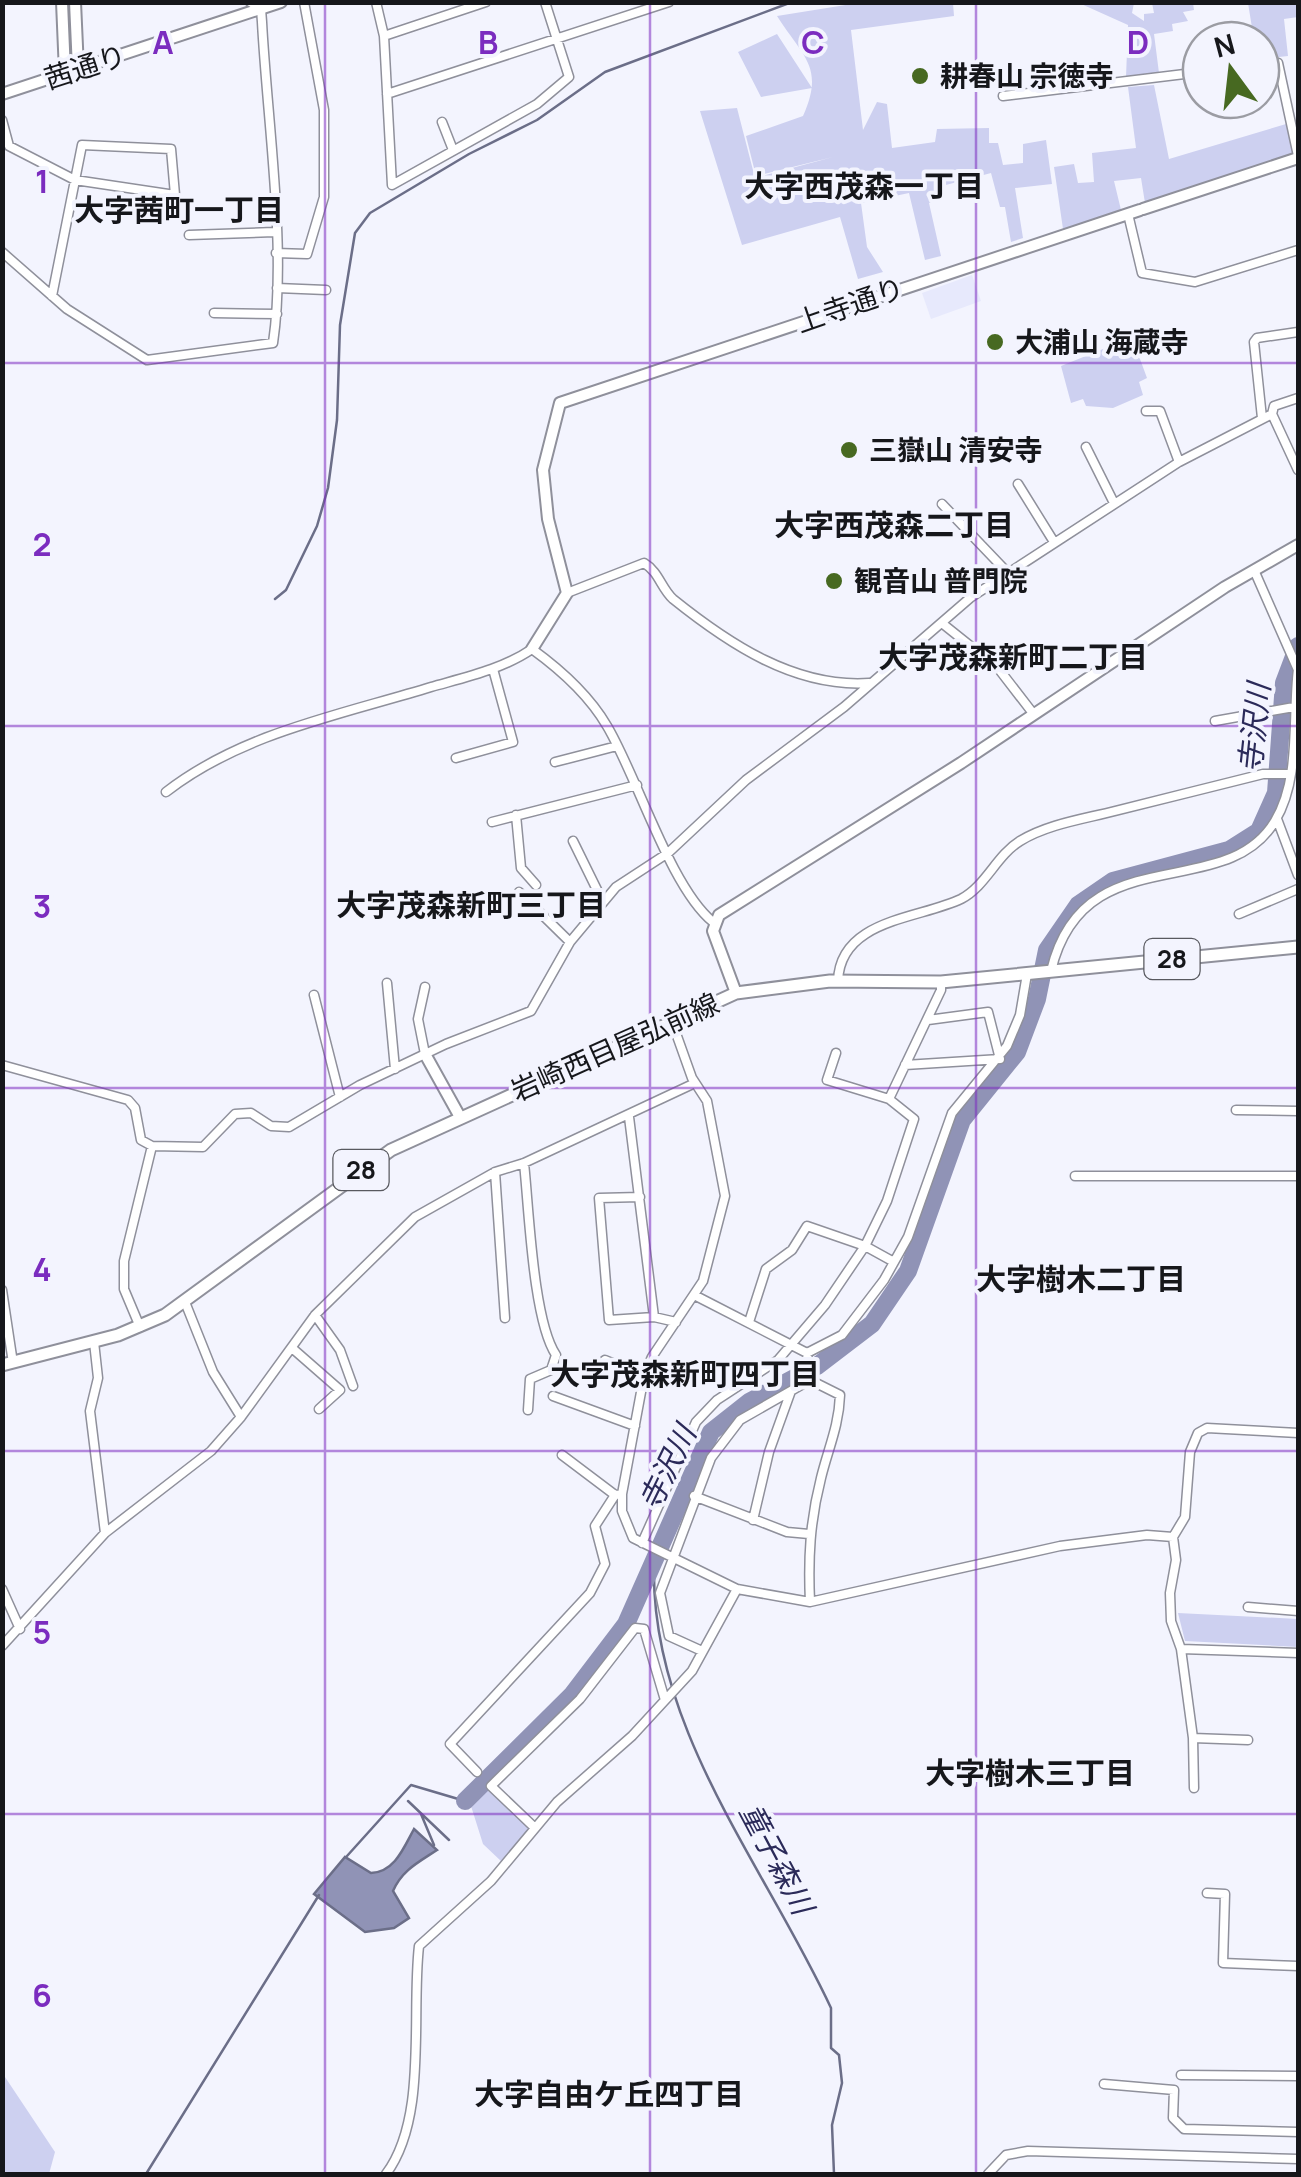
<svg xmlns="http://www.w3.org/2000/svg" width="1301" height="2177" viewBox="0 0 1301 2177" font-family="Manrope,'Noto Sans JP',sans-serif">
<style>
.built{fill:#e7e9fc}
.green{fill:#cdd0f0}
.water{fill:#9093b6;stroke:#6b6e88;stroke-width:2.5}
.lines{fill:none;stroke-linecap:round;stroke-linejoin:round}
.stream{stroke:#6b6e88;stroke-width:2.5}
.river{stroke:#9093b6;stroke-width:18}
.street-casing{stroke:#8f909b;stroke-width:11}
.secondary-casing{stroke:#8f909b;stroke-width:14}
.primary-casing{stroke:#8f909b;stroke-width:15}
.street{stroke:#fff;stroke-width:8}
.secondary{stroke:#fff;stroke-width:10}
.primary{stroke:#fff;stroke-width:11}
.grid{fill:none;stroke:#7b2cbf;stroke-width:2.5;stroke-opacity:0.55}
.poi-dot{fill:#476921;stroke:#f3f4fe;stroke-width:4}
.labels{text-anchor:middle;stroke-width:8;stroke-linejoin:round;paint-order:stroke}
.shield{fill:#f3f4fe;stroke:#58595f;stroke-width:2.5}
.shield-label{font-size:25px;font-weight:bold;fill:#16171b}
.street-label{font-size:28px;fill:#16171b;stroke:#f3f4fe}
.poi-label{font-size:28px;font-weight:bold;fill:#16171b;stroke:#f3f4fe;text-anchor:start}
.neighbourhood-label{font-size:30px;font-weight:bold;fill:#16171b;stroke:#f3f4fe}
.water-label{font-size:30px;font-style:italic;fill:#2b2a59;stroke:#f3f4fe}
.grid-label{font-size:32px;text-anchor:middle;font-weight:bold;fill:#7b2cbf;stroke:#f3f4fe;stroke-width:8;stroke-linejoin:round;paint-order:stroke}
</style>
<rect width="100%" height="100%" fill="#f3f4fe"/>
<!-- built -->
<path class="built" d="M972 275 981 301 931 319 922 293Z"/>
<!-- green -->
<path class="green" d="M858 3H953L954 16 851 30 863 130 877 102 887 104 892 148 935 142 937 129 989 128V143H998L1003 165 1023 163V144L1046 140 1052 184 1015 188 1023 238 1011 242 1005 207H1000L991 173 942 186 943 197 929 203 941 256 925 260 909 193 861 203 867 247 883 272 858 279 840 217 742 245 700 111 737 108 755 178 833 157 756 176 746 136 803 116C825 67 803 57 777 16Z
M1079 3H1134L1132 13 1144 21V14L1154 13 1152 3H1193L1194 10 1183 12 1188 21 1172 24 1173 31 1154 34 1159 73 1126 77 1128 25Z
M1248 3H1298V17L1284 19 1288 56 1261 59V40H1254Z
M777 34 812 88 761 97 738 52Z
M1154 85 1169 159 1286 124 1293 155 1145 203 1141 178 1114 181 1121 210 1063 229 1054 167 1074 164 1078 183 1094 182 1092 153 1136 148 1128 87Z
M1123 341 1140 359 1147 378 1139 382 1143 395 1113 408 1086 406 1083 399 1071 403 1061 366Z
M1178 1613 1298 1619V1647L1185 1641Z
M489 1789 528 1826V1832L502 1862 483 1844 471 1806Z
M3 2074 55 2152 49 2174H3Z"/>
<!-- water -->
<path class="water" d="M414 1829 437 1850C419 1862 402 1870 393 1891L409 1918 394 1928 365 1932 314 1894 345 1857 371 1873C395 1872 404 1847 414 1829Z"/>
<g class="lines">
<!-- stream -->
<path class="stream" d="M275 599 286 590 317 526 328 488 337 420 340 325 355 233 370 213 469 154 537 120 605 72 792 2
M654 1565C650 1728 765 1866 831 2008V2048L839 2055 842 2083 832 2125 834 2174
M408 1801 449 1840
M421 1814 434 1845
M347 1856 411 1785 465 1801
M146 2174 319 1895"/>
<!-- river -->
<path class="river" d="M465 1801 572 1695 626 1624 711 1432 749 1402 817 1366 872 1324 908 1271 962 1120 1017 1052 1037 999 1047 950 1078 905 1113 881 1229 850 1259 831 1276 793 1284 683 1298 646"/>
<defs>
<path id="street" d="M376 2 384 36 392 185 537 104 569 77 545 2
M384 36 486 2
M1261 65 1278 63 1298 156
M387 94 669 2
M1003 96 1201 72
M2 120 9 146 75 180 175 195 171 149 82 145 52 296
M442 122 453 150
M1128 214 1142 273 1195 282 1298 250
M189 235 274 232
M2 252 67 309 147 360 273 343C287 249 267 119 262 22L261 9 250 2
M276 253 307 254 324 197V110L304 2
M277 288 326 290
M214 313 277 314
M1146 411H1160L1179 462
M1272 414 1298 470
M1262 418 1254 342 1257 338 1298 332
M1086 447 1114 503
M1018 484 1054 542
M942 504 1008 573
M1254 570 1298 670
M567 593 644 563C659 572 661 588 673 599 729 644 795 688 869 683
M943 624 998 668 1032 712
M1215 721 1294 707
M456 758 513 742 493 669
M555 762 617 746
M166 792C242 733 340 715 431 687 466 677 503 669 532 649 561 670 589 695 607 726 637 776 670 887 713 922
M516 815 521 868 536 885
M1277 819 1298 875
M492 822 637 785
M573 841 603 902
M519 892 570 942
M1239 914 1298 889
M1051 971C1083 835 1225 905 1275 821 1301 778 1292 718 1298 669
M838 981C840 919 919 919 961 899 986 886 996 856 1020 841 1048 824 1084 819 1115 811 1164 799 1214 786 1263 774H1291
M387 983 395 1069
M425 987 418 1019 425 1054
M314 995 340 1097
M672 1022 692 1078 707 1101 725 1196 703 1281 652 1357 644 1376 622 1494V1511L633 1538 737 1589 810 1602 1060 1546 1147 1535 1173 1537
M836 1053 827 1080 889 1099
M2 1065 128 1100 135 1108 141 1140 152 1146 203 1147 235 1114 251 1113 271 1126 289 1127 360 1085 446 1044 531 1011 570 942 616 887 668 853 746 780 844 707 970 598 1179 462 1272 414 1274 406 1298 398
M905 1065 1000 1059 988 1012 928 1020
M1236 1110 1298 1111
M629 1117 654 1317
M524 1163C529 1209 533 1321 556 1355L551 1370 530 1379 528 1410
M495 1172 505 1318
M1075 1176H1298
M640 1197 599 1198 609 1320 654 1317 676 1322
M2 1290 13 1363
M696 1296 807 1353
M185 1302 213 1372 241 1417
M315 1315 340 1350 353 1386
M749 1322 766 1269 792 1250 807 1226 865 1246 894 1262
M140 1327 124 1289V1261L152 1146
M94 1342 98 1378 90 1411 105 1533
M292 1348 340 1390 319 1409
M807 1353 842 1335 884 1280 908 1237 952 1113 1007 1046 1020 1015 1027 974
M807 1353 810 1380
M593 1370 605 1360 644 1376
M810 1380 840 1395C839 1426 828 1449 821 1478 810 1521 808 1558 810 1602
M553 1396 635 1426
M562 1455 615 1495
M694 1496 787 1532 809 1534
M753 1520 769 1452 791 1391
M642 1543 696 1422 717 1400 778 1360 825 1305 865 1246 887 1201 914 1119 889 1099 941 990V982
M2 1589 20 1629
M1248 1607 1298 1611
M2 1646 105 1533 211 1451 241 1417 315 1315 415 1217 495 1172 524 1163 695 1083
M1181 1649 1298 1653
M702 1651 669 1636 660 1593 711 1458 740 1420 810 1380
M1193 1738 1248 1740
M477 1772 450 1744 590 1593 605 1564 595 1526 615 1495 622 1494
M1194 1788 1193 1738 1181 1649 1171 1621 1170 1593 1176 1560 1173 1537 1185 1517 1190 1452 1198 1433 1207 1428 1298 1433
M535 1828 491 1786 580 1699 635 1628 644 1629 665 1700
M1207 1893 1225 1894 1223 1963 1298 1966
M1181 2075 1298 2076
M1104 2084 1174 2090 1173 2118 1184 2129 1298 2132
M386 2174C428 2118 411 2015 419 1946L491 1881 557 1802 632 1736 692 1671 737 1589
M988 2174 1006 2155 1028 2151 1298 2159"/>
<path id="secondary" d="M62 2 65 73
M75 2 78 69
M2 94 281 2
M1143 209 1298 158
M532 649 567 593 548 519 543 470 560 403 1140 210
M736 993 713 931 719 915 961 763 1225 587 1298 545
M425 1054 460 1117"/>
<path id="primary" d="M2 1365 118 1335 165 1315 391 1150 736 993 830 981 941 982 1298 947"/>
</defs>
<!-- street casing -->
<use href="#street" class="street-casing"/>
<!-- secondary casing -->
<use href="#secondary" class="secondary-casing"/>
<!-- primary casing -->
<use href="#primary" class="primary-casing"/>
<!-- street -->
<use href="#street" class="street"/>
<!-- secondary -->
<use href="#secondary" class="secondary"/>
<!-- primary -->
<use href="#primary" class="primary"/>
</g>
<!-- grid -->
<path class="grid" d="M325 2V2174M650 2V2174M976 2V2174M2 363H1298M2 726H1298M2 1088H1298M2 1451H1298M2 1814H1298"/>
<!-- markers -->
<g class="poi-dot">
<circle cx="920" cy="76" r="10"/>
<circle cx="995" cy="342" r="10"/>
<circle cx="849" cy="450" r="10"/>
<circle cx="834" cy="581" r="10"/>
</g>
<g class="labels">
<!-- shield labels -->
<g class="shield">
<rect x="1144.5" y="939" width="55" height="40" rx="8"/>
<rect x="333.5" y="1150" width="55" height="40" rx="8"/>
</g>
<g class="shield-label">
<text x="1172" y="968">28</text>
<text x="361" y="1179">28</text>
</g>
<!-- street labels -->
<g class="street-label">
<text transform="translate(85 67) rotate(-18)" y="10">茜通り</text>
<text transform="translate(850 305) rotate(-19)" y="10">上寺通り</text>
<text transform="translate(615 1047) rotate(-24)" y="10">岩崎西目屋弘前線</text>
</g>
<!-- poi labels -->
<g class="poi-label">
<text x="940" y="86">耕春山 宗徳寺</text>
<text x="1015" y="352">大浦山 海蔵寺</text>
<text x="869" y="460">三嶽山 清安寺</text>
<text x="854" y="591">観音山 普門院</text>
</g>
<!-- neighbourhood labels -->
<g class="neighbourhood-label">
<text x="864" y="197">大字西茂森一丁目</text>
<text x="179" y="221">大字茜町一丁目</text>
<text x="894" y="536">大字西茂森二丁目</text>
<text x="1013" y="668">大字茂森新町二丁目</text>
<text x="471" y="916">大字茂森新町三丁目</text>
<text x="1081" y="1290">大字樹木二丁目</text>
<text x="685" y="1385">大字茂森新町四丁目</text>
<text x="1030" y="1784">大字樹木三丁目</text>
<text x="609" y="2105">大字自由ケ丘四丁目</text>
</g>
<!-- water labels -->
<g class="water-label">
<text transform="translate(1255 728) rotate(-84)" y="10">寺沢川</text>
<text transform="translate(668 1468) rotate(-64)" y="10">寺沢川</text>
<text transform="translate(776 1859) rotate(62)" y="10">童子森川</text>
</g>
</g>
<g class="grid-label">
<text x="163" y="54">A</text>
<text x="488" y="54">B</text>
<text x="813" y="54">C</text>
<text x="1138" y="54">D</text>
<text x="42" y="193">1</text>
<text x="42" y="556">2</text>
<text x="42" y="918">3</text>
<text x="42" y="1281">4</text>
<text x="42" y="1644">5</text>
<text x="42" y="2007">6</text>
</g>
<!-- border -->
<rect width="1301" height="2177" fill="none" stroke="#16171b" stroke-width="10"/>
<!-- north arrow -->
<g transform="translate(1231 70) rotate(345)"><circle r="48" fill="#f3f4fe" stroke="#9b9ca3" stroke-width="2.5"/>
<path d="M0-8L18 38L0 25L-18 38Z" fill="#476921"/>
<text y="-15" font-size="28" font-weight="bold" text-anchor="middle" fill="#16171b">N</text>
</g>
</svg>
